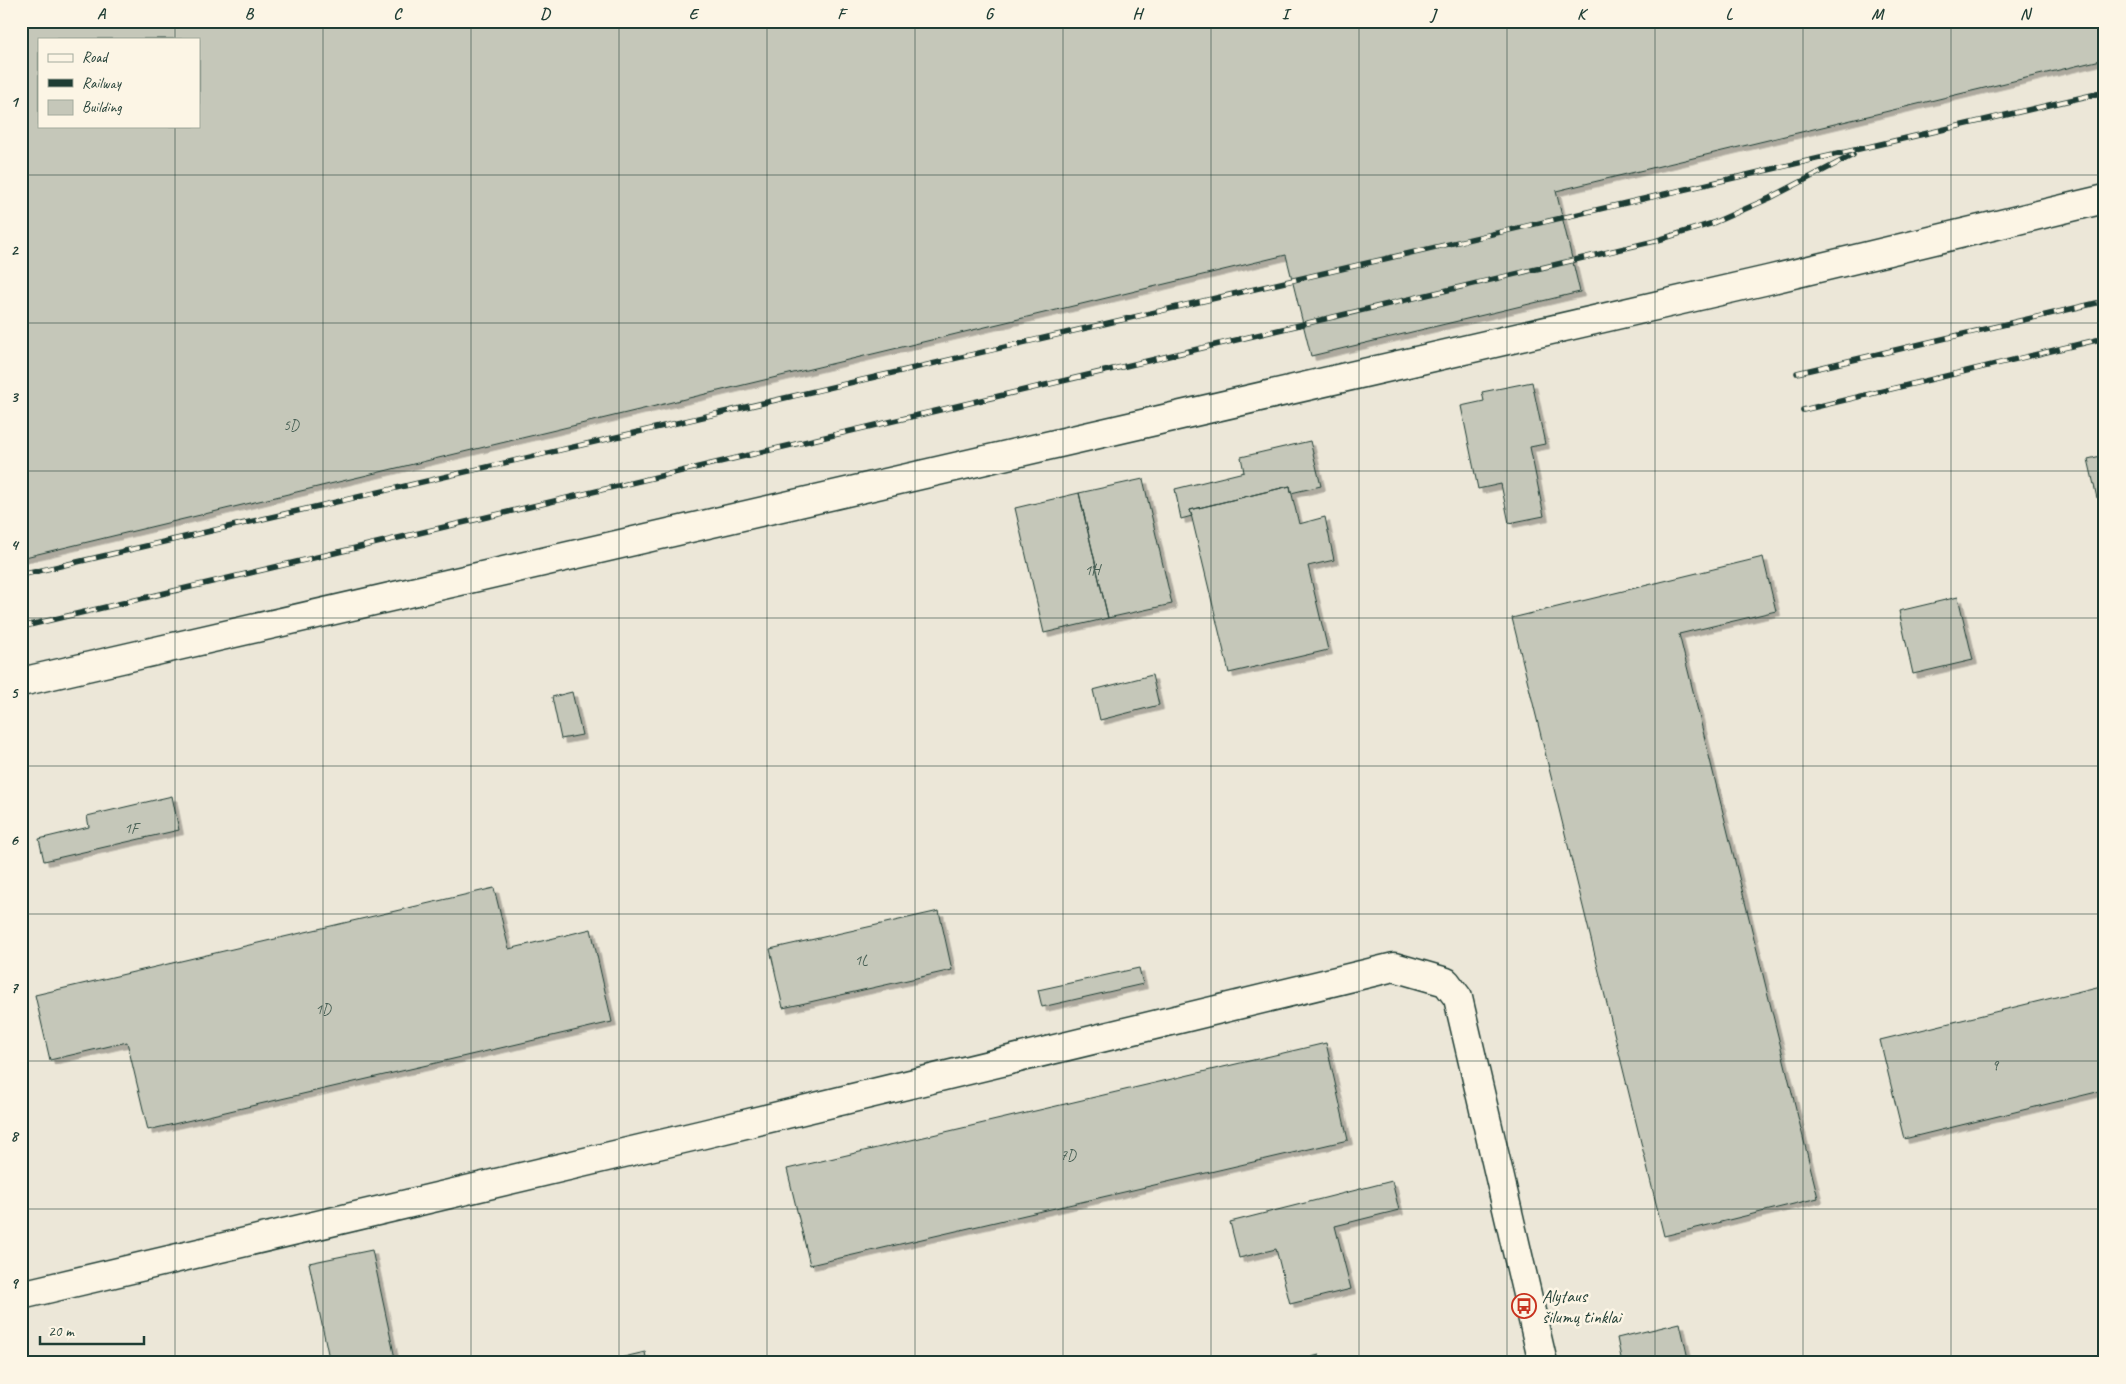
<svg xmlns="http://www.w3.org/2000/svg" width="2126" height="1384" viewBox="0 0 2126 1384" font-family="Caveat,sans-serif">
<style>
.built{fill:#ece7d8;fill-rule:evenodd}
.building{fill:#c5c7b9;stroke:#1f3d34;fill-rule:evenodd;filter:url(#shadow)}
.lines{fill:none;stroke-linecap:round;stroke-linejoin:round}
.minor-casing{stroke:#1f3d34;stroke-width:31}
.minor{stroke:#fcf5e5;stroke-width:28}
.rail-casing{stroke:#1f3d34;stroke-width:5.5}
.rail{stroke:#fcf5e5;stroke-width:4;stroke-dasharray:11;stroke-linecap:butt}
.grid{fill:none;stroke:#1f3d34;stroke-width:1;stroke-opacity:0.55}
.labels{text-anchor:middle;stroke-width:5;stroke-linejoin:round;paint-order:stroke}
.number-label{font-size:15px;fill:#486055}
.poi-label{font-size:18px;fill:#1f3d34;stroke:#fcf5e5;text-anchor:start}
.neatline{fill:none;stroke:#1f3d34;stroke-width:2}
.grid-label{font-size:16px;text-anchor:middle;font-weight:bold;fill:#1f3d34}
</style>
<defs>
<filter id="shadow"><feDropShadow dx="4.5" dy="4.5" stdDeviation="0" flood-color="#0004"/></filter>
</defs>
<rect width="100%" height="100%" fill="#fcf5e5"/>
<filter id="ink" filterUnits="userSpaceOnUse"><feTurbulence type="fractalNoise" baseFrequency=".02" numOctaves="2"/><feDisplacementMap in="SourceGraphic" scale="10" xChannelSelector="R" yChannelSelector="G"/><feConvolveMatrix kernelMatrix="1 2 1 2 8 2 1 2 1" color-interpolation-filters="sRGB"/></filter>
<g filter="url(#ink)">
<!-- built -->
<path class="built" d="M21 21H2105V1363H21ZM39 39H199V126H39Z"/>
<!-- building -->
<path class="building" d="M21 21H2105V59L1556 191 1580 292 1311 356 1286 255 21 558ZM39 39H199V126H39Z
M1532 382 1545 444 1530 447 1544 516 1509 523 1501 484 1478 489 1461 406 1484 401 1482 392Z
M1310 441 1321 486 1291 493 1290 486 1190 510 1192 516 1181 519 1175 489 1244 472 1241 457Z
M2105 455V496L2097 498 2088 459Z
M1143 479 1172 604 1108 618 1079 493Z
M1290 486 1299 524 1325 517 1334 560 1308 566 1328 650 1229 673 1190 510Z
M1079 493 1108 618 1044 633 1015 508Z
M1763 557 1776 611 1679 634 1818 1198 1664 1236 1512 618Z
M1958 597 1973 660 1913 674 1899 611Z
M1152 675 1159 705 1100 720 1093 690Z
M572 692 582 735 561 739 552 697Z
M172 796 179 830 44 861 39 839 89 827 87 816Z
M494 888 509 949 591 929 612 1022 148 1130 127 1042 50 1060 35 995Z
M939 911 952 970 783 1008 770 949Z
M1139 968 1143 984 1042 1007 1038 990Z
M2105 985V1090L1904 1139 1880 1040Z
M1326 1043 1348 1140 810 1265 787 1169Z
M1392 1181 1399 1210 1335 1226 1351 1289 1290 1304 1276 1249 1239 1258 1230 1222Z
M372 1250 396 1363H330L309 1263Z
M1680 1323 1689 1363H1622L1617 1338Z
M645 1352 647 1363H599Z
M1319 1355 1321 1363H1289Z"/>
<g class="lines">
<defs>
<path id="minor" d="M21 682 1768 280 2105 199
M21 1295 704 1134 1394 967 1446 982 1458 998 1543 1363"/>
</defs>
<!-- minor casing -->
<use href="#minor" class="minor-casing"/>
<!-- minor -->
<use href="#minor" class="minor"/>
<defs>
<path id="rail" d="M1797 373 2105 301
M1803 410 2105 338
M21 575 2105 92
M21 627 1655 241 1713 223 1770 198 1853 155"/>
</defs>
<!-- rail casing -->
<use href="#rail" class="rail-casing"/>
<!-- rail -->
<use href="#rail" class="rail"/>
</g>
</g>
<!-- grid -->
<path class="grid" d="M175 21V39M323 21V1363M471 21V1363M619 21V1363M767 21V1363M915 21V1363M1063 21V1363M1211 21V1363M1359 21V1363M1507 21V1363M1655 21V1363M1803 21V1363M1951 21V1363M175 126V1363M21 175H2105M21 323H2105M21 471H2105M21 618H2105M21 766H2105M21 914H2105M21 1061H2105M21 1209H2105"/>
<!-- icons -->
<defs>
<symbol id="bus-ring" viewBox="-11 -11 22 22"><circle r="9.5" fill="#fcf5e5" stroke="#c8321e" stroke-width="1.5"/><path d="M-5-6H5V4H4V6H2V4H-2V6H-4V4H-5ZM-3.5-4V0h7V-4ZM-3.5 1.2v1.5H-2V1.2ZM2 1.2v1.5H3.5V1.2Z" fill="#c8321e"/></symbol>
</defs>
<g fill-rule="evenodd">
<use href="#bus-ring" x="1510" y="1292" width="28" height="28"/>
</g>
<g class="labels">
<!-- number labels -->
<g class="number-label">
<text x="291" y="430">5D</text>
<text x="1092" y="575">1H</text>
<text x="131" y="833">1F</text>
<text x="861" y="965">1L</text>
<text x="323" y="1014">1D</text>
<text x="1995" y="1070">9</text>
<text x="1068" y="1160">7D</text>
</g>
<!-- poi labels -->
<g class="poi-label">
<text x="1542" y="1302">Alytaus<tspan x="1542" dy="21">šilumų tinklai</tspan></text>
</g>
</g>
<!-- margin -->
<rect width="2126" height="1384" fill="none" stroke="#fcf5e5" stroke-width="55"/>
<!-- legend -->
<rect x="38" y="38" width="162" height="90" fill="#fcf5e5" stroke="#a4ab9e"/>
<rect x="48" y="54" width="25" height="8" fill="#fcf5e5" stroke="#a4ab9e"/>
<text x="82" y="62" font-size="15" fill="#1f3d34">Road</text>
<rect x="48" y="79" width="25" height="8" fill="#1f3d34" stroke="#a4ab9e"/>
<text x="82" y="88" font-size="15" fill="#1f3d34">Railway</text>
<rect x="48" y="100" width="25" height="15" fill="#c5c7b9" stroke="#a4ab9e"/>
<text x="82" y="112" font-size="15" fill="#1f3d34">Building</text>
<!-- scale -->
<path d="M40 1336v8h104v-8" fill="none" stroke="#1f3d34" stroke-width="2.5"/>
<text x="48" y="1336" font-size="15" fill="#1f3d34" stroke="#fcf5e5" stroke-width="4" paint-order="stroke">20 m</text>
<rect x="28" y="28" width="2070" height="1328" class="neatline"/>
<g class="grid-label">
<text x="101" y="19">A</text>
<text x="249" y="19">B</text>
<text x="397" y="19">C</text>
<text x="545" y="19">D</text>
<text x="693" y="19">E</text>
<text x="841" y="19">F</text>
<text x="989" y="19">G</text>
<text x="1137" y="19">H</text>
<text x="1285" y="19">I</text>
<text x="1433" y="19">J</text>
<text x="1581" y="19">K</text>
<text x="1729" y="19">L</text>
<text x="1877" y="19">M</text>
<text x="2025" y="19">N</text>
<text x="14" y="107">1</text>
<text x="14" y="255">2</text>
<text x="14" y="402">3</text>
<text x="14" y="550">4</text>
<text x="14" y="698">5</text>
<text x="14" y="845">6</text>
<text x="14" y="993">7</text>
<text x="14" y="1141">8</text>
<text x="14" y="1288">9</text>
</g>
</svg>
